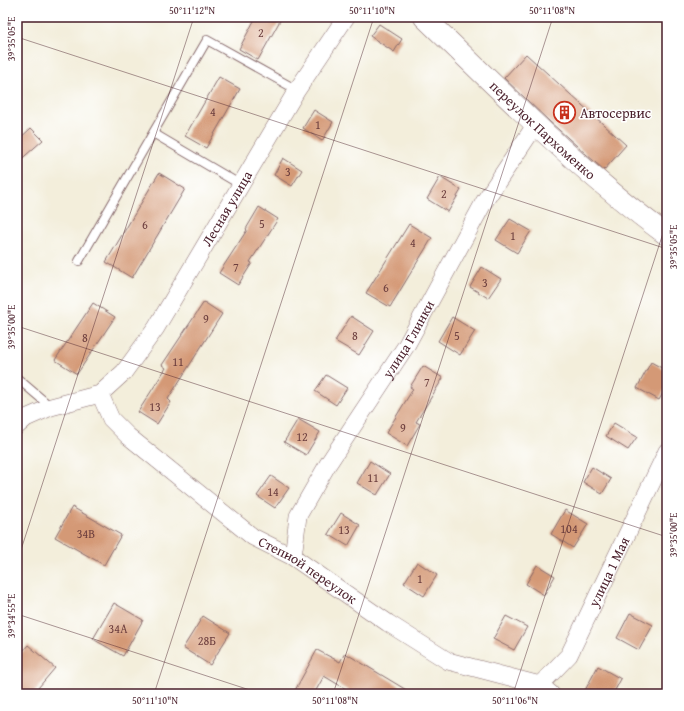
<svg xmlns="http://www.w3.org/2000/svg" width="684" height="711" viewBox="0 0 684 711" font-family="'Gentium Book Plus',serif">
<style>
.building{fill:#d49976}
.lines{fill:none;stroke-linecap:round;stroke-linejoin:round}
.service-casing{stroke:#856769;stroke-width:10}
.minor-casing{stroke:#856769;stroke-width:18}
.tertiary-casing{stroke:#856769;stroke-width:22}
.service{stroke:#fff;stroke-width:8}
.minor{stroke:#fff;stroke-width:17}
.tertiary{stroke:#fff;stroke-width:21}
.ticks{fill:none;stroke:#4a1f2b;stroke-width:1;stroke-opacity:0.45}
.labels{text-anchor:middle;stroke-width:3;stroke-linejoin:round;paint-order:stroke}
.number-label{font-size:12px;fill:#6c3e3e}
.poi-label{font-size:14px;fill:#4a1f2b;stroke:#fff;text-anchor:start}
.street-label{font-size:14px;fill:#4a1f2b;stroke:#fff}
.neatline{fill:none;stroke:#4a1f2b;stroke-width:1.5}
.ticks-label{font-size:10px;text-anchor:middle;fill:#4a1f2b}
</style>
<rect width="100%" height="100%" fill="#fff"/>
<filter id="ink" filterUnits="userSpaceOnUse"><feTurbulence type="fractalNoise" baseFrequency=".025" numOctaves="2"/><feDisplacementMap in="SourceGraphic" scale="8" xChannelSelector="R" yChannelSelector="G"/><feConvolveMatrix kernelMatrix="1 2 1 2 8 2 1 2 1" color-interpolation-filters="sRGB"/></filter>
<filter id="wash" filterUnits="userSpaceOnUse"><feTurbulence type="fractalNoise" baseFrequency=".012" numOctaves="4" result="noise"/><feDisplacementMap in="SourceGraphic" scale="16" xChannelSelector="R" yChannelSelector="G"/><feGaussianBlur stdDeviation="0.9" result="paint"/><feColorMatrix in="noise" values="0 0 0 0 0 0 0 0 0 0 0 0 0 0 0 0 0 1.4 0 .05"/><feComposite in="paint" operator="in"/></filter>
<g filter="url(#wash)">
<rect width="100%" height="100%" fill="#f3eedb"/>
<g id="blocks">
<!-- building -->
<path class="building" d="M256 17H282L258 60 239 49Z
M379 24 402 39 394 52 370 36Z
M526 54 626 145 604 170 550 122 504 78Z
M219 77 240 89 206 148 185 136Z
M314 110 333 122 322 141 303 128Z
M31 128 43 140 17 163V141Z
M283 158 302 170 292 186 274 175Z
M159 173 185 189 132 278 106 262Z
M440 177 461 190 448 212 427 199Z
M259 207 278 219 250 262 252 263 238 285 219 273 247 230 246 229Z
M510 219 531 231 517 253 496 240Z
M409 224 432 238 390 307 366 293Z
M482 267 501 279 488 298 470 287Z
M204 302 222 314 168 399 171 402 157 424 138 412 166 368 162 365Z
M93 303 115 317 77 374 55 360Z
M351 316 374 331 359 355 335 341Z
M452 317 475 331 460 355 438 341Z
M651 362 667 371V386L659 400 637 388Z
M423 366 443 378 416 422 420 424 407 446 386 433 413 389 410 387Z
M326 375 347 388 336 405 315 391Z
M298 419 320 432 306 455 284 442Z
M614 423 637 437 628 450 606 436Z
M370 461 390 474 377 495 357 483Z
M592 467 611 479 602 494 583 482Z
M271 476 289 488 275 508 257 496Z
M72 507 121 535 104 565 55 537Z
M565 510 588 524 573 548 551 534Z
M341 513 360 525 348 546 328 534Z
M417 562 437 575 424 596 404 583Z
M537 565 555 576 544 595 526 584Z
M114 603 143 620 123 656 93 639Z
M630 613 653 625 639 650 617 638Z
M203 616 230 633 210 665 183 648Z
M506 616 527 627 514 650 493 639Z
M28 645 55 668 33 694H27L17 685V658Z
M317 650 340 662 345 653 413 694H354L324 676 314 694H293Z
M598 666 621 679 613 694H583Z"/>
</g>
</g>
<g filter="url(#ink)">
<use href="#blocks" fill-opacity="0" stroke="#856769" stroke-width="1"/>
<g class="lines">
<defs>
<path id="service" d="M153 133 207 40 297 90
M79 261 153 133 241 185
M17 378 51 407"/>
<g id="minor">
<path id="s1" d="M100 394 111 419 128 436 253 537 293 557 388 623 448 661 540 685 551 694"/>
<path id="s2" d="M17 426 26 418 51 407 100 394 124 372 156 328 297 90 346 17"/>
<path id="s3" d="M293 557 298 516 328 464 406 346 484 202 536 124"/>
<path id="s4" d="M540 685 569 655 667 451"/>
</g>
<g id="tertiary">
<path id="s5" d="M424 17C503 93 579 171 667 235"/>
</g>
</defs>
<!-- service casing -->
<use href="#service" class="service-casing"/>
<!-- minor casing -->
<use href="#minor" class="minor-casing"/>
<!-- tertiary casing -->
<use href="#tertiary" class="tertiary-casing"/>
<!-- service -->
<use href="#service" class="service"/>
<!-- minor -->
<use href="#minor" class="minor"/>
<!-- tertiary -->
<use href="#tertiary" class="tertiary"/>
</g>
</g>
<!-- ticks -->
<path class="ticks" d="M17 37 667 249M17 326 667 537M17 562 194 17M17 614 262 694M154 694 374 17M333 694 553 17M513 694 667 221"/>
<!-- icons -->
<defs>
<symbol id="building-ring" viewBox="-11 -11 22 22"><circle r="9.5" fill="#fff" stroke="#c8321e" stroke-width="1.5"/><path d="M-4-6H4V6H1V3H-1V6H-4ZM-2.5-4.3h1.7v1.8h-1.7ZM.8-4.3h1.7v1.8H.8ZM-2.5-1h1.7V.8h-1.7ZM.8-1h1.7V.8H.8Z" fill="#c8321e"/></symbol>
</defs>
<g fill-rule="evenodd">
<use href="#building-ring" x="552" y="100" width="25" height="25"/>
</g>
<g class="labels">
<!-- number labels -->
<g class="number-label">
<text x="261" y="37">2</text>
<text x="213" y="116">4</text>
<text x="318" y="129">1</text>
<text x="288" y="176">3</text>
<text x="444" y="198">2</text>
<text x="262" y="228">5</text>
<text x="145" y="229">6</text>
<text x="513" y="240">1</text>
<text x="413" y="247">4</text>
<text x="236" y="272">7</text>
<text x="485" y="287">3</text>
<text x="386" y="292">6</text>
<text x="206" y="323">9</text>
<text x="355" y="340">8</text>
<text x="457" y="340">5</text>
<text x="85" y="342">8</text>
<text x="178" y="366">11</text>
<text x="427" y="387">7</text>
<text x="155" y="411">13</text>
<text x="403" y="432">9</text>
<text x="302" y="441">12</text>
<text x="373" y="482">11</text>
<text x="273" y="496">14</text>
<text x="569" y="533">104</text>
<text x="344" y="534">13</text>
<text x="86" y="538">34В</text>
<text x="420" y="583">1</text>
<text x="118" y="633">34А</text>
<text x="207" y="645">28Б</text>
</g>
<!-- poi labels -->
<g class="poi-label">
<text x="580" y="118">Автосервис</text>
</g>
<!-- street labels -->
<g class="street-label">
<text dy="5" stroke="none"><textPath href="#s5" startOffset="164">переулок Пархоменко</textPath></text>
<text dy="5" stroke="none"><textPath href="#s2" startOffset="316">Лесная улица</textPath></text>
<text dy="5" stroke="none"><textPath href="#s3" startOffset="250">улица Глинки</textPath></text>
<text dy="5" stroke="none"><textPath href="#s1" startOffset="276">Степной переулок</textPath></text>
<text dy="5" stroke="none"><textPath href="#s4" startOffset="134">улица 1 Мая</textPath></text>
</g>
</g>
<!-- margin -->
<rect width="684" height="711" fill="none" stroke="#fff" stroke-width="44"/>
<rect x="22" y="22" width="640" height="667" class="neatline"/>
<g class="ticks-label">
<text x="192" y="14">50°11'12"N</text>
<text x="372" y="14">50°11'10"N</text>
<text x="552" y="14">50°11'08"N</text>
<text transform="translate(11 39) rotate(-90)" y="4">39°35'05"E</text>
<text transform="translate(673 247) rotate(-90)" y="4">39°35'05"E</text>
<text transform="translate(11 327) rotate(-90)" y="4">39°35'00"E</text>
<text transform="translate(673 535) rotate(-90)" y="4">39°35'00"E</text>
<text transform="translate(11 616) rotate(-90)" y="4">39°34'55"E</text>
<text x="155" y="704">50°11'10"N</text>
<text x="335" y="704">50°11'08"N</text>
<text x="515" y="704">50°11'06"N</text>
</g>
</svg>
